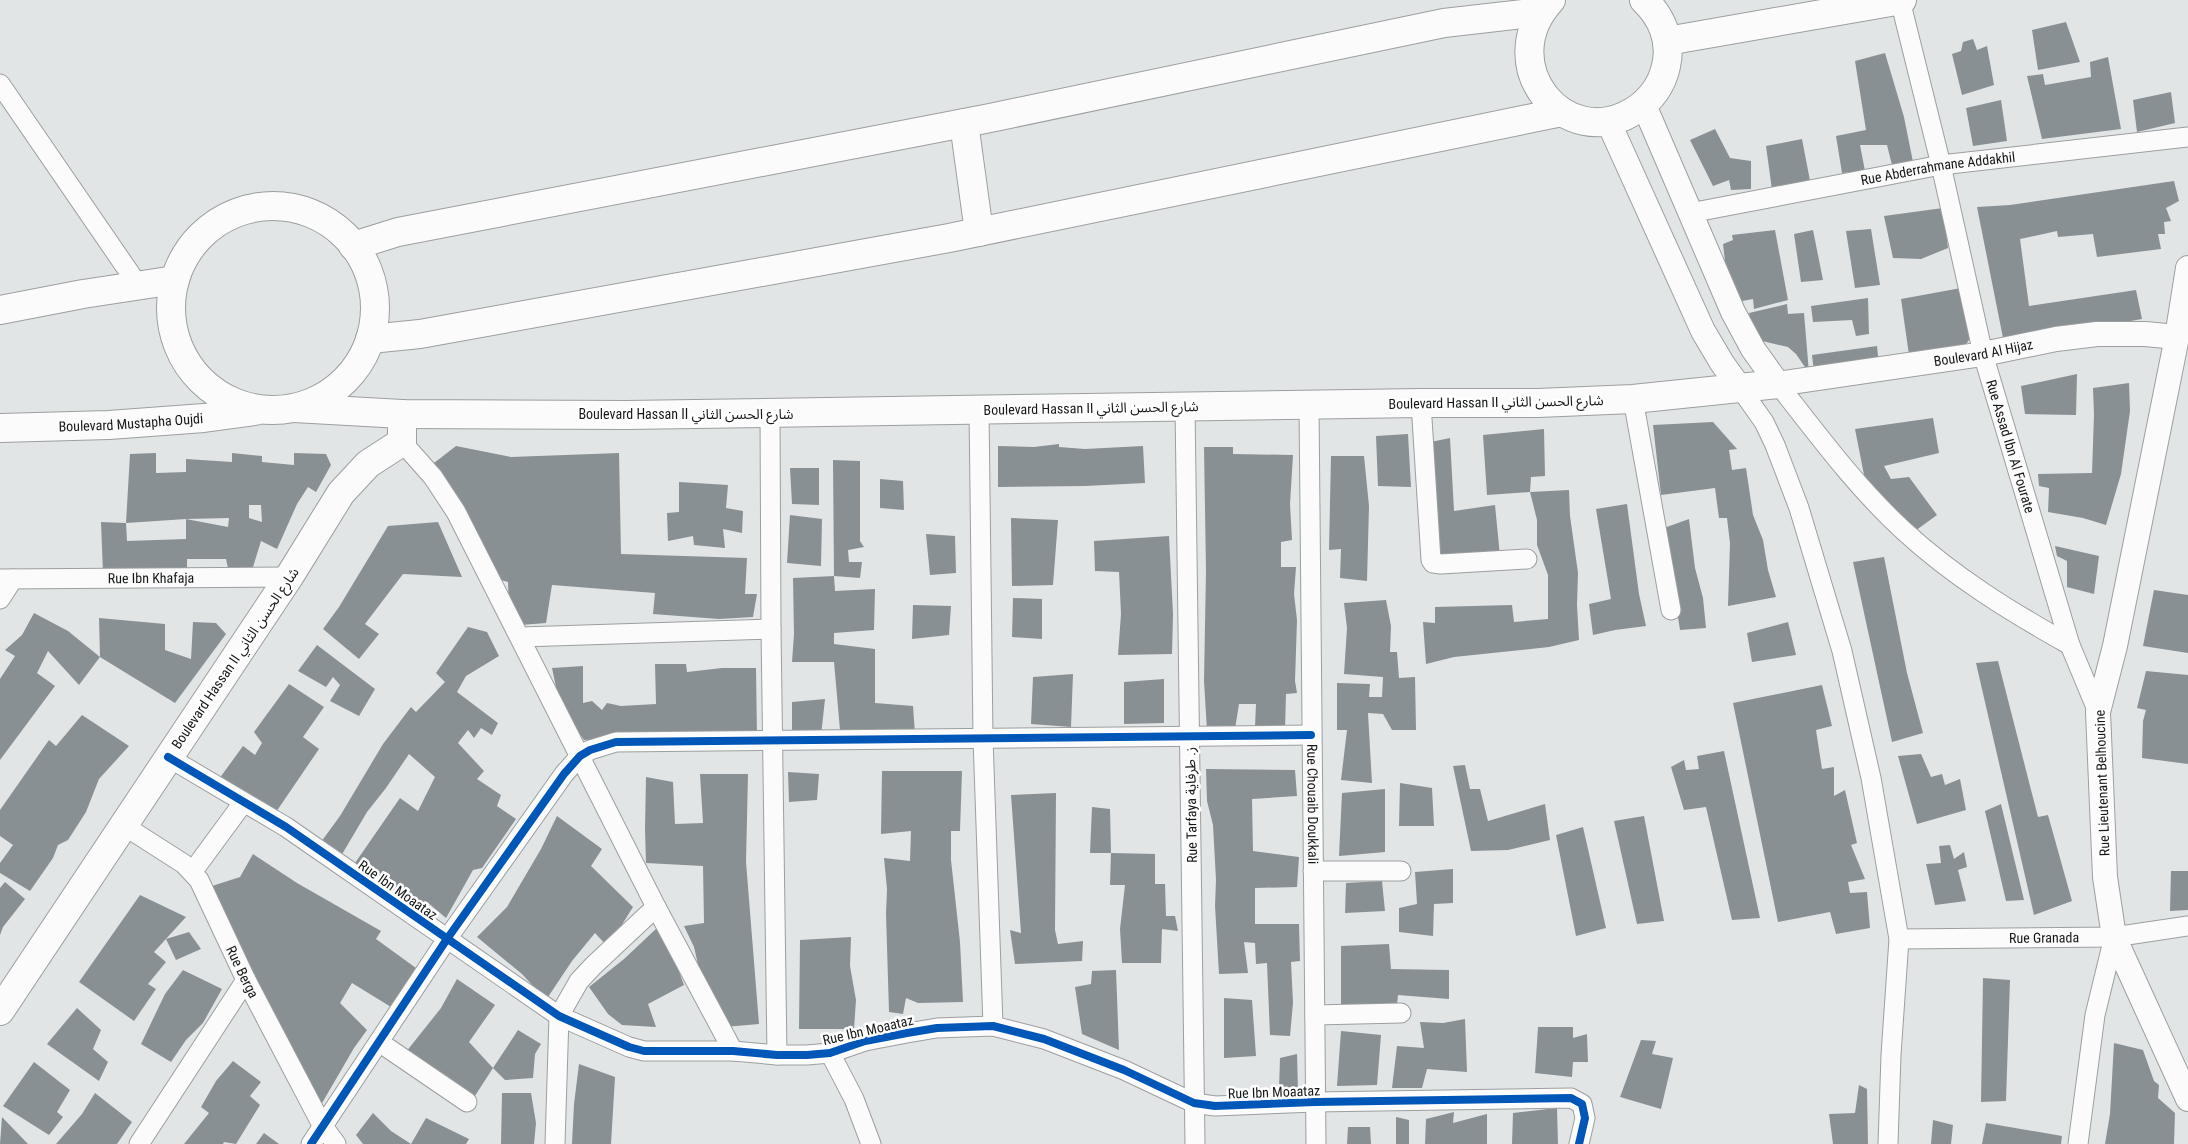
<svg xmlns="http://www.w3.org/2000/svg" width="2188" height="1144" viewBox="0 0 2188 1144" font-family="'Roboto Condensed','Noto Sans Arabic',sans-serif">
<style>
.building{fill:#889094;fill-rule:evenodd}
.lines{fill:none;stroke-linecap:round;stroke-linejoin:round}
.minor-casing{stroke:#9c9e9f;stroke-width:21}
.tertiary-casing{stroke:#9c9e9f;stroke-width:26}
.secondary-casing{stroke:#9c9e9f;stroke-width:30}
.minor{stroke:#fbfbfb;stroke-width:19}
.tertiary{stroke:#fbfbfb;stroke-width:24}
.secondary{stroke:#fbfbfb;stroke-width:28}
.cycleway-casing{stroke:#fff;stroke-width:11}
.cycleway{stroke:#0057b8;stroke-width:8}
.labels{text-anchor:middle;stroke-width:5;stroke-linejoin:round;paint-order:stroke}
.street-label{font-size:14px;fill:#161818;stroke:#fff}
</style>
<rect width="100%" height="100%" fill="#e2e5e6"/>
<!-- building -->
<path class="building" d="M2066 22 2080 62 2038 70 2032 30Z
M1973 39 1977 50 1987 46 1994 85 1962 95 1952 54 1961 51 1963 42Z
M1885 53 1904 117 1913 162 1892 165 1887 145H1860L1865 171 1842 173 1836 136 1866 130 1855 61Z
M2108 57 2121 129 2042 139 2027 76 2043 74 2045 85 2091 77 2090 62Z
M2171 92 2175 123 2137 132 2133 100Z
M2001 100 2007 141 1973 146 1966 108Z
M1715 129 1730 158 1751 161V189L1731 190 1729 180 1713 186 1690 140Z
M1802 139 1811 186 1772 190 1766 146Z
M2174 181 2179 201 2166 208 2171 221 2164 222 2165 234H2158L2161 249 2097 257 2093 234 2058 237 2057 231 2020 239 2029 306 2136 290 2142 319 2004 343 1977 207 2010 205Z
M1943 208 1948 248 1921 259 1893 258 1884 216Z
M1871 229 1880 285 1855 288 1846 231Z
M1775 230 1788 300 1754 309 1753 299 1742 301 1733 280 1726 270 1723 244 1733 240 1732 235Z
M1813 230 1823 280 1801 282 1794 234Z
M1961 288 1972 335 1965 346 1909 355 1901 299Z
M1868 298 1869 334 1856 336 1852 320 1813 322 1811 306Z
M1787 304 1788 314 1804 313 1809 373 1796 354 1788 347 1762 341 1753 328 1749 313Z
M1877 346 1879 365 1814 372 1812 355Z
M2077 374 2076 415 2025 414 2021 386Z
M2129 383 2130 411 2121 474 2106 525 2083 518 2048 512 2049 488 2039 486 2038 474 2092 473 2094 414 2093 388Z
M1933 418 1939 453 1884 466 1891 479 1909 477 1937 515 1915 531 1866 485 1855 429Z
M1713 422 1737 449 1729 450 1732 470 1746 468 1753 515 1763 540 1768 570 1776 597 1728 606 1730 543 1727 518H1719L1715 488 1661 495 1653 425Z
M1544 429 1545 476 1531 477 1530 492 1569 490 1570 516 1578 573 1577 605 1579 640 1549 647 1454 657 1426 664 1423 622 1435 623V607L1512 605 1514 622 1548 619V575L1537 545V520L1530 492 1487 495 1483 435Z
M1408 434 1411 487 1378 486 1376 436Z
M1450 438 1454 511 1495 505 1500 556 1434 560 1426 443Z
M1059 444V447L1085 449 1143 446 1145 483 1085 486 998 487V446L1034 447Z
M456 446 511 457 619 453 621 554 747 558 745 594H757L753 617 719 619 653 614 655 593 552 585 546 623 521 625 509 610 508 582 494 578 434 463Z
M1204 447H1233V454L1293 455 1290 504 1292 540 1281 542V567H1296L1294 594 1297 620 1295 681 1297 693 1286 694 1285 730 1255 727 1256 704H1239L1235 729 1207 731 1204 681 1206 570Z
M156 453V473L186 472V459L232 462V453L262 456V462L294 465V453L326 454 331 465 316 492 308 487 297 504 277 549 261 541 253 567 228 568 226 559H187V570L103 573 101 522 126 523 127 541 186 539V519L126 523 130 454ZM249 505H261L262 522 249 518ZM229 518 228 527 186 519Z
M1331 456H1364L1369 506 1367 581 1340 578 1341 549 1329 550Z
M833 460 860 461V541L864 547 848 550 849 562H862L860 578 834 576Z
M790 468H819V505L792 504Z
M880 479 903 481 904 510 880 508Z
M679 482 728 485 726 508 743 511 742 533 723 529 725 548 694 545 693 536 668 541 667 513 679 512Z
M1627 504 1639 594 1646 626 1615 630 1593 635 1589 604 1611 599 1596 509Z
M790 515 822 519 821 566 787 563Z
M1011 518 1058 520 1053 585 1012 586Z
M1689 519 1695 568 1703 598 1706 628 1680 630 1664 528Z
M438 522 462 577 403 574 365 624 379 634 359 659 323 629 339 607 388 526Z
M926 534 955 536 956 573 930 575Z
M1169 536 1173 614 1172 654 1118 655 1121 614 1119 572 1095 571 1094 541Z
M2055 546 2099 556 2094 594 2067 587V561L2057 556Z
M1884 557 1907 673 1923 733 1892 742 1853 562Z
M834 576 835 591 875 589 874 630 834 633V644L875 649V703L913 706 915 734H873L840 730 834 662H792L794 634 793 578Z
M2154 590 2188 595V653L2143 646Z
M1013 598 1042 599V639L1012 637Z
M1386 600 1391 626 1390 652H1397L1399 678 1415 677 1416 730H1392L1383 714 1368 713 1372 783 1341 780 1347 730H1337V683L1370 684 1369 697H1382L1383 677 1344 674 1347 628 1344 603Z
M913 605 951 606 949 635 912 639Z
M34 613 68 631 100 657 79 685 48 651 37 673 55 686 0 760V679L15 656 5 650 22 635Z
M99 618 165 624V650L191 659 193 622 216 623 226 634 175 703 100 657Z
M1788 622 1796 655 1752 662 1747 633Z
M468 627 487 632 499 656 466 676 457 692 498 723 492 735 481 728 474 738 468 730 458 743 484 771 477 779 501 795 497 806 516 819 482 868 473 870 446 918 427 902 419 909 397 891 355 863 400 798 418 811 435 777 409 754 386 788 367 812 341 856 321 842 340 816 383 744 411 707 416 712 445 682 436 673Z
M317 645 375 689 359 716 330 701 340 685 333 677 326 687 298 671Z
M1998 661 2038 817 2048 815 2072 901 2034 915 1976 663Z
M655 664H686L687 672 722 668H756L757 737H657L584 740 560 706 552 668 583 666V703L592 701 602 710 607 703 621 706 656 704Z
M2146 671 2188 675V764L2142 758 2143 721 2146 710 2137 708Z
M1073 674 1071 727 1031 724 1033 677Z
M1164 679V723L1124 724V682Z
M289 684 324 707 303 737 319 749 274 815 219 779 243 746 255 755 262 743 254 732Z
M1822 685 1832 726 1816 730 1822 769 1834 767V796L1845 790 1857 843 1851 845 1865 879 1848 882 1850 893 1867 892 1870 928 1836 934 1830 912 1778 922 1733 703Z
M825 699 821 736 792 735V702Z
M82 715 129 746 99 779 86 812 68 840 58 845 53 858 30 891 0 873V863L13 845 0 836V810L49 740 56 746Z
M1724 751 1760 918 1732 920 1706 807 1684 810 1671 767 1684 760 1686 770 1699 769 1697 756Z
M1921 754 1931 777 1942 774 1945 785 1960 779 1966 810 1917 824 1898 756Z
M1465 765 1470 789H1480L1488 821 1545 804 1550 840 1508 850 1471 851 1453 766Z
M1206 769 1295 770 1297 796 1252 799 1253 851 1299 857 1297 887 1255 888V924H1299L1300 961 1291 962 1293 1003 1290 1036 1270 1035 1267 963 1256 964 1255 943 1244 942 1248 973 1219 974 1215 906 1216 880 1213 825 1207 801Z
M882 771H962L960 831H951V860L960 942 963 1002 918 1003 906 998 903 1014 889 1012 886 914 887 889 884 858 910 861 911 831 881 834Z
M788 772 819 774 817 800 789 802Z
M700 774H748L746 862 759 1024 724 1027 702 982 694 947 684 926 704 923 703 866 646 863 645 829 646 777 673 782 675 824 703 823Z
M1400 783 1432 788 1434 826H1399Z
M1385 789V852L1339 856 1342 793Z
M1056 793 1055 930 1058 944 1083 941 1082 961 1015 964 1010 930 1021 933 1011 795Z
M2001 804 2024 900 2006 901 1985 811Z
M1092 807 1110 809 1111 853 1155 854V884H1165L1166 916H1175L1178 931 1162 929 1161 963H1122L1120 929 1125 885H1110L1111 853H1090Z
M557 816 602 849 591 866 633 907 608 947 595 933 572 961 546 1000 522 974 477 937 507 907 541 849Z
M1644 816 1664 921 1637 924 1614 821Z
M1583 827 1606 928 1576 936 1556 835Z
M1950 845 1954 859 1964 852 1967 867 1958 870 1966 901 1935 905 1926 864 1941 863 1939 846Z
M253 854 297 883 381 931 376 939 416 968 391 1007 352 983 340 1003 367 1030 354 1048 318 1110 209 887 240 877Z
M1453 869V903L1434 904 1433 936 1399 932V908L1417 904 1415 872Z
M2171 871H2188V910L2170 911Z
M1382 881 1385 911 1345 913 1346 883Z
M5 882 25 899 3 927 0 935V888Z
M140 895 186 917 154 952 166 962 148 984 156 989 134 1021 79 982Z
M657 928 674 958 684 985 648 1004 656 1027 622 1025 608 1014 589 987 624 959Z
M189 932 201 949 176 960 166 939Z
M851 937 850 966 856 1000 854 1029H799L800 940Z
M1389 944 1391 969 1449 970V999L1398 995 1397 1005 1341 1008V946Z
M183 970 222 989 203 1023 186 1040 171 1062 141 1044 165 994Z
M1116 970 1119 1050 1082 1034 1075 987 1091 984 1092 971Z
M1983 978 2010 980 2006 1101 1981 1102Z
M457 979 495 1005 469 1042 493 1068 471 1102 402 1057 441 1008Z
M1224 998 1252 1000 1256 1056 1224 1058Z
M77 1008 101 1030 93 1049 108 1062 99 1081 47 1044Z
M1465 1019 1467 1072 1427 1069 1422 1088H1392L1397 1046 1424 1048 1420 1022 1443 1023Z
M1538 1027H1573V1038L1587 1034 1588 1062H1573L1572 1077 1535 1073Z
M518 1030 541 1044 535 1054 533 1078 505 1080 493 1068Z
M1341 1031 1381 1035 1377 1085 1337 1086Z
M1641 1040 1656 1041 1652 1054 1673 1058 1661 1109 1620 1097Z
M2114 1043 2143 1050 2154 1081 2159 1085 2158 1098 2175 1113 2174 1144H2105L2110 1114Z
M1297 1054 1298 1089H1279L1280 1058Z
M233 1061 261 1082 250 1096 260 1105 236 1144 224 1142 223 1144H184L209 1113 201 1107 216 1081Z
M34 1062 70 1090 57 1112 63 1117 49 1135 3 1106Z
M579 1064 615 1077 611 1144H572L574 1104Z
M1859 1085 1867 1089 1868 1144H1833L1829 1114 1855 1113Z
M95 1093 132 1122 117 1144H56L82 1114Z
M502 1093H531L536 1123 534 1144H501Z
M1557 1108 1558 1144H1512L1513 1113Z
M1454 1112 1453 1123 1487 1114V1144H1425L1426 1119Z
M373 1113 391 1131 411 1144H363L356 1135Z
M2 1117 28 1144H0Z
M1396 1117 1409 1120V1144H1396Z
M426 1118 469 1139 466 1144H411Z
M1933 1120 1953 1125 1951 1144H1931Z
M1986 1123 2062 1136 2061 1144H1982Z
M1348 1127H1370L1371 1144H1347Z
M264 1133 279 1144H256Z"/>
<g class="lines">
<defs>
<g id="minor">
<path id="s1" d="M1900 0 1941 165 1983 354 2070 645 2098 712"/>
<path d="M0 84 138 285"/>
<path id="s2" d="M1690 213 1941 165 2188 137"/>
<path d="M1778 384C1818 435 1856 487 1904 531 1954 577 2011 612 2070 645"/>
<path d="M1740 388 1764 422 1775 445 1799 508 1842 651 1871 778 1899 939 1891 1055 1888 1144"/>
<path d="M1633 399 1671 610"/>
<path d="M1421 403 1431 560 1433 563 1441 564 1527 559"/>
<path id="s3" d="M1309 405 1316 1144"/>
<path d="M1185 406 1195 1144"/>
<path d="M979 409 983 738 993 1026"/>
<path d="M770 414 771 629 777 1055"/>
<path d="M402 442 433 477 456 512 656 907 733 1051"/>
<path id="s4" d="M0 579 289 577"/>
<path d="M0 599 13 579"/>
<path d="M521 637 771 629"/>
<path d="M168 757 286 827 559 1016 629 1047 644 1051H733L777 1055H807L830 1053 865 1041 907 1033 937 1028 993 1026 1044 1039 1124 1070 1194 1103 1215 1106 1315 1102 1571 1098 1582 1104 1585 1118 1579 1144"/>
<path id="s5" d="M123 825 184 864 199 880 246 980 322 1125 336 1144"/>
<path d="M193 871 243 803"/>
<path d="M1313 871H1401"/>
<path id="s6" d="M1899 939 2114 937 2188 926"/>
<path d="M1315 1015 1401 1013"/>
<path d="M379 1042 467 1102"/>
<path d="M830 1053 854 1099 871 1144"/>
<path d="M139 1144 246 980"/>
<path d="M311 1144 447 939 564 774 580 756 590 750 616 742 1311 735"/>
<path d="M555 1144 559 1016 579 981 593 966 656 907"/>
<path d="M2078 1144 2095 1015 2114 937"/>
</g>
<g id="tertiary">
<path id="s7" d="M1644 105 1733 312 1753 349 1778 384 1983 354 2056 339 2097 334H2145L2177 337"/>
<path d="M1608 121 1703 331 1722 363 1740 388"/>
<path d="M2188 268 2177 337 2115 646 2098 712 2105 877 2114 937 2188 1099"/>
</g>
<g id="secondary">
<path d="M1551 0C1492 64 1565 154 1634 111 1651 100 1662 85 1666 66 1672 41 1662 17 1644 0"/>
<path d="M1667 41 1902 0"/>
<path d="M964 123 979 232"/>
<circle cx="273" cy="308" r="102"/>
<path d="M353 246 398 232 990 118 1444 23 1540 12"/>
<path d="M0 310 83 294 175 280"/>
<path d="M370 339 420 334 949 238 1562 112"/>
<path d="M294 408 402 414 626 415 1421 403H1538L1633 399 1778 384"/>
<path id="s8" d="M0 428 109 425 204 418 255 411"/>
<path d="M0 1011 289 577 341 493 368 464 402 442V414"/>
</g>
</defs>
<!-- minor casing -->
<use href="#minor" class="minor-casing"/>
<!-- tertiary casing -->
<use href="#tertiary" class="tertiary-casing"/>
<!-- secondary casing -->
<use href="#secondary" class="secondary-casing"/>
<!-- minor -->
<use href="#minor" class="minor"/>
<!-- tertiary -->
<use href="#tertiary" class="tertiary"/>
<!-- secondary -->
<use href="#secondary" class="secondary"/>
<defs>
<path id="cycleway" d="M168 757 286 827 559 1016 629 1047 644 1051H733L777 1055H807L830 1053 865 1041 907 1033 937 1028 993 1026 1044 1039 1124 1070 1194 1103 1215 1106 1315 1102 1571 1098 1582 1104 1585 1118 1579 1144
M311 1144 447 939 564 774 580 756 590 750 616 742 1311 735"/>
</defs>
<!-- cycleway casing -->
<use href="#cycleway" class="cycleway-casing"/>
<!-- cycleway -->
<use href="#cycleway" class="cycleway"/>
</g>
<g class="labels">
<!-- street labels -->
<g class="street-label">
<text dy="5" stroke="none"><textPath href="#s2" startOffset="252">Rue Abderrahmane Addakhil</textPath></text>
<text dy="5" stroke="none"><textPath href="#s7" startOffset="518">Boulevard Al Hijaz</textPath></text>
<text transform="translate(1496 402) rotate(-1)" y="5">Boulevard Hassan II شارع الحسن الثاني</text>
<text transform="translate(1091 408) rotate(-1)" y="5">Boulevard Hassan II شارع الحسن الثاني</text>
<text x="686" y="419">Boulevard Hassan II شارع الحسن الثاني</text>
<text dy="5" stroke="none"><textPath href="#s8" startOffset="131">Boulevard Mustapha Oujdi</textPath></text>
<text dy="5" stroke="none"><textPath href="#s1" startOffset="460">Rue Assad Ibn Al Fourate</textPath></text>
<text dy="5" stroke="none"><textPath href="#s4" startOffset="151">Rue Ibn Khafaja</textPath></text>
<text transform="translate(235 658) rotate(-56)" y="5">Boulevard Hassan II شارع الحسن الثاني</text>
<text transform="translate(2102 783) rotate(-92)" y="5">Rue Lieutenant Belhoucine</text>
<text dy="5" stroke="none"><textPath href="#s3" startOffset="399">Rue Chouaib Doukkali</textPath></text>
<text transform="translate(1191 805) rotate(-91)" y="5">Rue Tarfaya ز. طرفاية</text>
<text transform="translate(398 890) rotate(35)" y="5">Rue Ibn Moaataz</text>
<text dy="5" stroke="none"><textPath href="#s6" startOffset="145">Rue Granada</textPath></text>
<text dy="5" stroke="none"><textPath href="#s5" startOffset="196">Rue Berga</textPath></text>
<text transform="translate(868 1030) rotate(-13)" y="5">Rue Ibn Moaataz</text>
<text transform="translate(1274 1092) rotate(-2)" y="5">Rue Ibn Moaataz</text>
</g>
</g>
</svg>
